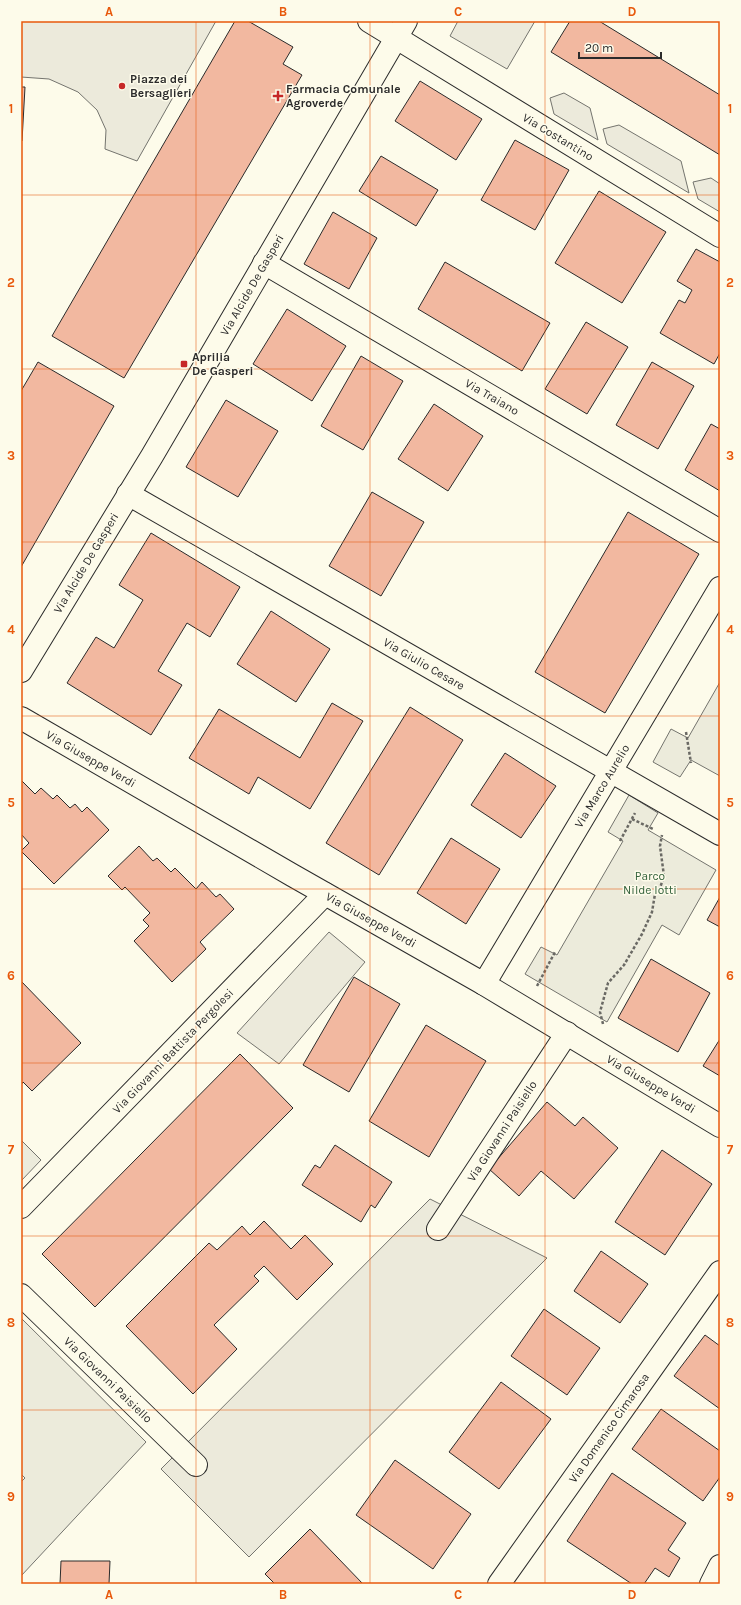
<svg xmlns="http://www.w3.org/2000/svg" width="741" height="1605" viewBox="0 0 741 1605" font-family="Karla,sans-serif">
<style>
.green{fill:#ecebdb;stroke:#74746e}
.parking{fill:#eceadb;stroke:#74746e}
.building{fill:#f2b8a0;stroke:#2b2b2b}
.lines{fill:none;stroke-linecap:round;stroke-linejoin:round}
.minor-casing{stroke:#2b2b2b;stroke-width:24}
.tertiary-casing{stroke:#2b2b2b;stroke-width:24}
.path{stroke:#6a6964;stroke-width:2.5;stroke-dasharray:3 2;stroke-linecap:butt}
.minor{stroke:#fdfbea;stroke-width:22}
.tertiary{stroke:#fdfbea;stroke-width:22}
.grid{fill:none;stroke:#e8590c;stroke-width:1;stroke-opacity:0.55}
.poi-dot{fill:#c62828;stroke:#fdfbea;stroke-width:1.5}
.labels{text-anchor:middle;stroke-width:3;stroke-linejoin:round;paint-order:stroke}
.poi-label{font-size:12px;font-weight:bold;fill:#2b2b2b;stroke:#fdfbea;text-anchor:start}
.street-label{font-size:12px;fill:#2b2b2b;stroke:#fdfbea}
.park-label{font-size:12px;fill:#34623c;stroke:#fdfbea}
.neatline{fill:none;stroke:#e8590c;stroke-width:1.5}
.grid-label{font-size:13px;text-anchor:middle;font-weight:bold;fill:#e8590c}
</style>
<rect width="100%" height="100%" fill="#fdfbea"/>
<!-- green -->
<path class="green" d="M720 682V776L691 760 680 777 653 762 671 729 688 738Z
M629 795 658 813 648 830 716 870 679 935 662 925 607 1022 525 974 541 947 557 955 623 841 608 832Z
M21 1140 41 1160 21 1181Z
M21 1318 146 1442 21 1576V1482L25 1478 21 1474Z"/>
<!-- parking -->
<path class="parking" d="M21 21H216L137 161 105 149 106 130 97 110 78 92 49 79 21 77Z
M458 21H535L507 69 450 36Z
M564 93 590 108 598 140 554 114 550 98Z
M619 125 681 161 689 193 607 144 603 129Z
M711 178 720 184V212L698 199 693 182Z
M329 932 365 962 279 1064 237 1033Z
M430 1199 547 1258 249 1557 161 1469Z"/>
<!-- building -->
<path class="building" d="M235 21H248L293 47 283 64 302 75 124 378 52 336Z
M570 21H599L720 95V155L551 52Z
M420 81 482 119 456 160 395 121Z
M21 87H25L22 141H21Z
M515 140 569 170 535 230 481 200Z
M381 156 438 190 416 226 359 191Z
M599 191 666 232 622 303 555 263Z
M333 212 377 238 349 289 304 264Z
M696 249 720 262V353L714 364 660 333 679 300 685 303 692 290 677 281Z
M445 262 550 323 522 371 418 309Z
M287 309 346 346 312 401 253 364Z
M586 322 628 347 587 414 545 389Z
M361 356 403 381 363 450 321 426Z
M38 362 114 406 21 567V391Z
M652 362 694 386 658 449 616 425Z
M226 400 278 431 238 497 186 467Z
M434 404 483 436 448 491 398 459Z
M711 424 720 429V491L685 470Z
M372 492 424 522 381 596 329 566Z
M628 512 699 554 605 713 535 672Z
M151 533 240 587 210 637 187 623 158 671 182 685 151 735 67 683 96 637 114 648 143 600 119 585Z
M271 611 330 649 296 702 237 664Z
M332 703 363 721 310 809 258 777 249 794 189 758 219 709 300 758Z
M410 707 463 740 379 875 326 843Z
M505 753 556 786 521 838 471 805Z
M21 780 35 794 41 788 53 799 57 795 70 808 75 804 82 812 87 807 109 830 54 884 21 851 29 843 21 834Z
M451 838 500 869 466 924 417 893Z
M139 846 153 861 157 858 171 872 175 868 196 889 202 882 216 897 220 894 234 909 200 942 206 949 172 982 134 941 149 926 143 920 150 913 125 887 122 890 108 876Z
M720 897V927L707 920Z
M651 959 710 993 678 1052 618 1018Z
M354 977 400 1004 349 1092 303 1065Z
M21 981 81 1043 32 1091 23 1082 21 1085Z
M426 1025 486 1061 429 1157 369 1121Z
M720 1039V1076L703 1066Z
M240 1054 293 1108 95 1307 42 1254Z
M547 1102 575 1126 583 1117 618 1148 574 1199 541 1171 519 1196 489 1169Z
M335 1145 392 1182 375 1208 371 1205 361 1222 302 1185 315 1165 320 1168Z
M662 1150 712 1184 665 1255 615 1222Z
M264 1221 291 1249 305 1235 333 1264 297 1300 264 1266 254 1276 259 1281 214 1325 237 1349 193 1394 126 1326 209 1243 217 1250 242 1226 250 1235Z
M601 1251 648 1284 620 1323 574 1291Z
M544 1309 600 1348 567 1395 511 1356Z
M705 1335 720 1346V1409L674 1376Z
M501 1382 551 1419 499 1489 449 1452Z
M661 1409 720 1451V1477L703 1501 632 1449Z
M395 1460 471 1514 433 1569 356 1515Z
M612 1473 686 1523 668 1550 680 1558 669 1577 655 1568 644 1584H632L567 1541Z
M310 1529 363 1584H275L265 1574Z
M61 1561H110L109 1584H60Z"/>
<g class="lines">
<defs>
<path id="minor" d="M369 21 720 236
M264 263 720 531
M128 494 720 834
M484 984 720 588
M21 1207 325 894
M438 1229 567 1033
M21 1295 196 1465
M499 1584 720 1272
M711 1584 720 1566"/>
<path id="tertiary" d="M21 671 152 456 406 21
M21 718 292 875 484 984 720 1126"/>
</defs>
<!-- minor casing -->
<use href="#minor" class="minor-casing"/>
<!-- tertiary casing -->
<use href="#tertiary" class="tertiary-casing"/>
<!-- path -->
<path class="path" d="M686 732 691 763
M632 819 653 829
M620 841 635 813
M537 986 555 952
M603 1024 600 1012 608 983 624 965 642 934 652 912 655 894 660 888 664 876 660 846 662 835"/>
<!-- minor -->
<use href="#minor" class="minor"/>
<!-- tertiary -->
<use href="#tertiary" class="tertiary"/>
</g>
<!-- grid -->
<path class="grid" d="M196 21V1584M370 21V1584M545 21V1584M21 195H720M21 369H720M21 542H720M21 716H720M21 889H720M21 1063H720M21 1236H720M21 1410H720"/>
<!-- markers -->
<g class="poi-dot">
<circle cx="122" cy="86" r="4"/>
<path d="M276 90h4v4h4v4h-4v4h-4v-4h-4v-4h4z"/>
<rect x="180" y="360" width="8" height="8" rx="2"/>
</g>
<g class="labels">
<!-- poi labels -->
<g class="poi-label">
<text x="130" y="83">Piazza dei<tspan x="130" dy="14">Bersaglieri</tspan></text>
<text x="286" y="93">Farmacia Comunale<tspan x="286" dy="14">Agroverde</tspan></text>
<text x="192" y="361">Aprilia<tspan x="192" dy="14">De Gasperi</tspan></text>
</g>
<!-- street labels -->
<g class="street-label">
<text transform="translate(558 137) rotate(31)" y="4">Via Costantino</text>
<text transform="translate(252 285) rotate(-60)" y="4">Via Alcide De Gasperi</text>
<text transform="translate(492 397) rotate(30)" y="4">Via Traiano</text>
<text transform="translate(86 563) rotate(-59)" y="4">Via Alcide De Gasperi</text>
<text transform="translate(424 664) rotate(30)" y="4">Via Giulio Cesare</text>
<text transform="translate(91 759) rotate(30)" y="4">Via Giuseppe Verdi</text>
<text transform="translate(602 786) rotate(-59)" y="4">Via Marco Aurelio</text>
<text transform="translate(371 920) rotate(29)" y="4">Via Giuseppe Verdi</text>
<text transform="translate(173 1051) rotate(-46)" y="4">Via Giovanni Battista Pergolesi</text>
<text transform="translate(651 1084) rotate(31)" y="4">Via Giuseppe Verdi</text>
<text transform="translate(502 1131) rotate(-57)" y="4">Via Giovanni Paisiello</text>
<text transform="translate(108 1380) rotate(44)" y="4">Via Giovanni Paisiello</text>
<text transform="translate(609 1428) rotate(-55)" y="4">Via Domenico Cimarosa</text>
</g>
<!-- park labels -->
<g class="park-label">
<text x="650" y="880">Parco<tspan x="650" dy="14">Nilde Iotti</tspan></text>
</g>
</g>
<!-- border -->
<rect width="741" height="1605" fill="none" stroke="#fdfbea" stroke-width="44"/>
<!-- scale -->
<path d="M579 52v6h82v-6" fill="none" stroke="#2b2b2b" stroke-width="2"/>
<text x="585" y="52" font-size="12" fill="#2b2b2b" stroke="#fdfbea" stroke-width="3" paint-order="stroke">20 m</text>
<rect x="22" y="22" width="697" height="1561" class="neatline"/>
<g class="grid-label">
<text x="109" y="16">A</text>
<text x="283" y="16">B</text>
<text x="458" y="16">C</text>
<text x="632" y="16">D</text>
<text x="11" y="113">1</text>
<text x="730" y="113">1</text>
<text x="11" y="287">2</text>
<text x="730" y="287">2</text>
<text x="11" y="460">3</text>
<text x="730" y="460">3</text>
<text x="11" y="634">4</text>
<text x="730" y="634">4</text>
<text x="11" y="807">5</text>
<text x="730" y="807">5</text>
<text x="11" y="980">6</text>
<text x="730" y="980">6</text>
<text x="11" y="1154">7</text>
<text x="730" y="1154">7</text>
<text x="11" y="1327">8</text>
<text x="730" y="1327">8</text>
<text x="11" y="1501">9</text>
<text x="730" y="1501">9</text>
<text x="109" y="1599">A</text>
<text x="283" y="1599">B</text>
<text x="458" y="1599">C</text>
<text x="632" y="1599">D</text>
</g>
</svg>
